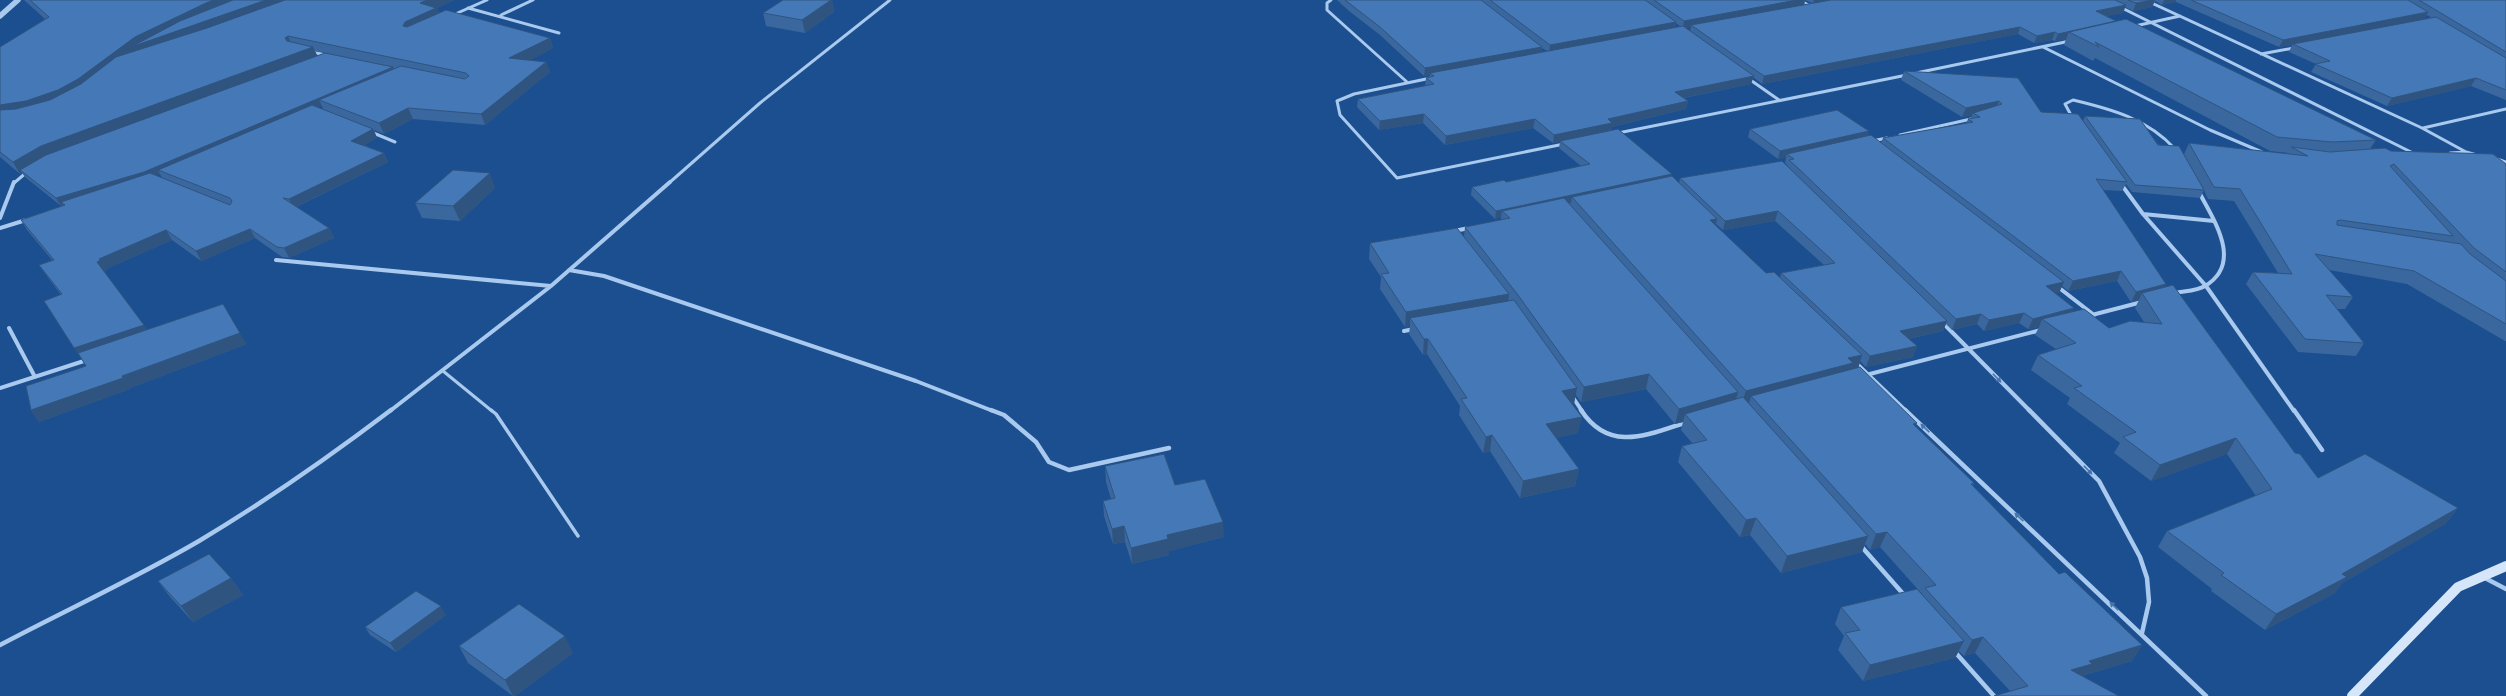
<svg xmlns="http://www.w3.org/2000/svg" width="2506" height="696" viewBox="0 0 2506 696" font-family="'Alegreya Sans',sans-serif">
<style>
.lines{fill:none;stroke-linecap:round;stroke-linejoin:round}
.service-far1{stroke:#a9c9ee;stroke-width:3}
.service{stroke:#a9c9ee;stroke-width:3.5}
.minor-far2{stroke:#a9c9ee;stroke-width:3}
.minor-far1{stroke:#a9c9ee;stroke-width:4}
.minor{stroke:#a9c9ee;stroke-width:4.5}
.tertiary{stroke:#a9c9ee;stroke-width:5.5}
.secondary{stroke:#d6e6fa;stroke-width:10}
.wall{fill:#3a679d;fill-rule:evenodd}
.shaded-wall{fill:#305480}
.building{fill:#4478b7;stroke:#305480}
.oneway{fill:#4674ac}
</style>
<rect width="100%" height="100%" fill="#1b4f8f"/>
<g class="lines">
<!-- service-far1 -->
<path class="service-far1" d="M443 371 492 411"/>
<!-- service -->
<path class="service" d="M491 410 496 414 578 536"/>
<!-- minor-far2 -->
<path class="minor-far2" d="M1331 0 1327 3V10L1407 82
M1799 0 1812 7
M2145 0 2422 128 2466 152
M2120 7 2415 154
M468 8 559 33
M453 15 487 0
M501 15 533 0
M2135 26 2180 16
M2043 47 2210 130 2262 152
M311 52 326 55
M2261 54 2294 48
M1916 73 2070 41
M1431 78 1354 94 1337 101 1340 115 1397 178 1564 144
M1749 79 1779 100
M2072 117 2065 104 2073 100C2111 109 2148 119 2175 149
M2423 128 2506 109
M371 132 395 142
M1618 133 1907 75
M1900 135 1971 119
M1872 141 1887 138
M2450 153 2466 152 2477 155
M2497 159 2506 162
M14 183 27 172
M669 183 760 103 890 0"/>
<!-- minor-far1 -->
<path class="minor-far1" d="M2121 184 2143 214 2206 286 2294 411
M2143 214 2214 221
M0 218 14 182
M0 228 26 220
M1454 231 1469 228
M276 260 551 286
M569 270 604 276 916 381 993 411
M2058 287 2094 315
M2175 293C2185 291 2197 291 2205 286 2244 263 2213 219 2199 192
M2088 316 2142 302
M1942 322 2030 411
M9 328 35 377
M1404 331 1414 329
M1856 363 1906 411
M1862 376 2041 330
M0 388 87 360
M1572 396 1582 411
M390 411 551 286 670 182"/>
<!-- minor -->
<path class="minor" d="M991 410 1004 415 1036 442 1049 462 1069 470 1169 448
M1581 410C1609 453 1647 435 1687 422
M1905 410 2206 696
M2029 410 2099 481 2140 557 2147 578 2149 602 2142 633
M2294 410 2322 450
M1861 546 1905 596
M2483 577 2506 589
M0 645C66 610 134 579 199 541 266 501 329 457 391 410
M1955 652 1994 696"/>
<!-- tertiary -->
<path class="tertiary" d="M0 16 18 0"/>
<!-- secondary -->
<path class="secondary" d="M2352 696 2458 587 2506 566"/>
</g>
<!-- wall -->
<path class="wall" d="M24 0H454L437 8 439 13 550 38 553 48 530 60 546 62 550 72 485 125 413 119 384 134 374 130 377 138 364 145 384 153 388 162 296 207 329 228 334 238 289 258 282 257 255 238 201 261 172 240 106 269 107 270 104 271 147 330 247 344 130 388V389L39 422 31 410 86 366 44 301 61 295 46 275 39 265 52 260 27 230 21 220 64 206 63 205 61 206 25 177 22 173 20 174 0 157V47L45 19ZM315 51 325 53 317 56ZM322 106 323 110 317 107ZM160 174 162 178 156 176Z
M783 0H832L834 12 805 33 766 26 763 13Z
M1337 0H2506V100L2471 86 2387 106 2311 72 2316 64 2289 52 2292 45 2279 47 2176 2 2162 5 2155 1 2152 7 2133 11 2125 7 2123 13 2106 16 2116 21 2115 22 2376 140 2370 149 2506 164V341H2505L2407 284 2329 270 2353 297 2345 309H2336L2364 343 2356 356 2298 352 2246 284 2253 272 2278 273 2234 201 2208 199 2204 190 2200 198 2132 192 2126 184 2122 191 2103 190 2165 287 2295 453 2318 478 2458 508 2445 524 2342 583 2335 593 2265 630 2211 591 2212 589 2158 547 2167 531 2256 496 2227 454 2151 481 2114 453 2120 443 2067 404 2070 398 2031 370 2038 355 2056 349 2035 335 2039 327 2028 329 2019 323 1984 331 1977 324 1952 330 1946 324 1943 331 1909 339 1917 346 1913 357 1866 367 1860 361 1858 368 1916 427 1974 483 1973 486 2059 574 2142 645 2132 661 2085 675 2010 691 1975 653 1964 656 1959 651 1955 658 1863 681 1838 650 1844 636 1835 624 1841 607 1922 595V594L1880 547 1870 550 1865 544 1862 552 1781 573 1750 535 1740 537 1678 462 1682 446 1692 443 1681 430 1683 422 1675 424 1646 389 1581 402 1575 394 1574 404H1572L1578 433 1556 438 1579 469 1575 486 1520 498 1490 451 1483 453 1459 415 1460 406 1427 354 1423 355 1409 334 1410 326 1405 327 1380 289 1381 277 1369 259 1370 243 1464 236 1465 227 1501 220V217L1495 219 1471 195 1472 187 1506 182 1581 166 1559 148 1560 142 1553 143 1533 128 1445 145 1423 123 1379 130 1357 107 1358 99 1425 86 1426 78 1430 77V75L1424 76 1380 35 1349 11ZM1805 0 1812 3 1804 5ZM2427 15 2431 17 2424 19ZM1676 23 1681 27 1675 28ZM1691 27 1690 31 1685 28ZM2018 34 2034 43 2052 40 2055 41 2066 39 2064 45 2093 61 2095 58 2270 151 2288 153 2287 154 2189 143 2184 154 2085 116 2083 121 2041 112 1904 71 1901 80 1962 117 1972 115 1971 119H1968L1966 124 1883 138 1881 143 1868 136 1750 129 1748 137 1778 159 1786 157 1785 163 1788 166H1787L1680 178 1679 183 1672 177 1611 131 1612 127 1686 109 1688 101 1684 98 1751 84 1753 77 1762 84ZM1542 48 1547 51 1541 52ZM1775 221 1824 265 1781 273 1780 278 1766 273 1716 226V224L1723 230ZM2117 281 2131 302 2139 300 2135 308 2144 322 2109 328 2073 311 2055 293H2059L2062 286 2068 291Z
M495 188 460 221 422 218 415 203Z
M1105 466 1175 485 1224 537 1169 551V555L1132 564 1125 542 1113 544 1104 516 1103 501 1111 499 1106 482Z
M231 578 243 595 193 622 170 597 158 581Z
M446 615 396 652 370 635 365 627Z
M459 646 573 653 515 696H513L468 663Z"/>
<!-- shaded-wall -->
<path class="shaded-wall" d="M214 0H300L84 89 0 117V105L135 37 206 3Z
M427 0H454L437 8 440 18 409 32 403 26 405 22 420 3Z
M831 0H832L834 12 805 33 802 20Z
M1797 0H1805L1804 6 1691 25V27L1683 28 1684 21Z
M1814 0H1840L1813 4Z
M2153 0H2155L2152 7 2133 11 2136 3Z
M2164 0H2176V2L2162 5Z
M2126 5 2123 13 2093 19 2096 11Z
M2428 12 2424 20 2293 44 2292 45 2279 47 2283 40Z
M2116 21 2112 28 2069 32 2066 39 2055 41 2058 34Z
M1676 22 1675 30 1549 53 1550 45Z
M2020 27 2018 34 1762 84 1764 76Z
M2055 32 2052 40 2034 43 2037 36Z
M288 36 292 46 290 49 285 38Z
M550 38 553 48 513 69 509 58Z
M313 47 318 57 20 170 22 173 20 174 13 162 41 146Z
M1542 47 1541 54 1430 73V75L1424 76 1425 68Z
M546 62 550 72 485 125 481 114Z
M393 67 396 74 319 100 322 106 164 172 158 170 160 174 149 179 61 202 63 205 61 206 56 198Z
M1754 76 1751 84 1673 100 1675 92Z
M2476 78 2471 86 2387 106 2392 98Z
M1688 101 1686 109 1612 127 1611 132 1560 141V142L1553 143 1554 135 1608 119Z
M1999 101 1995 110 1973 113 1972 115 1962 117 1966 108Z
M408 108 413 119 384 134 379 123Z
M1424 114 1423 123 1379 130 1380 121Z
M1535 119 1533 128 1445 145 1446 136Z
M373 129 377 138 355 150 351 141Z
M1869 131 1867 139 1787 154 1786 157 1778 159 1780 151Z
M384 153 388 162 293 208 289 199Z
M490 173 495 188 460 221 453 206Z
M1672 174 1671 182 1572 197 1571 203 1508 216 1502 211 1501 217 1495 219 1496 211Z
M1778 211 1775 221 1723 230 1725 221Z
M1717 219 1714 232 1710 220Z
M329 228 334 238 289 258 284 248Z
M250 229 255 238 201 261 196 251Z
M166 230 172 240 106 269 107 270 103 272 97 262 99 259Z
M2121 271 2117 281 2068 291 2073 281Z
M2064 282 2059 293 2041 296 2046 286Z
M2166 284 2161 294 2142 293 2139 300 2131 302 2136 292Z
M1509 294 1507 310 1410 318V326L1405 327 1406 312Z
M2074 308 2070 318 2042 319 2039 327 2028 329 2033 319Z
M2024 313 2019 323 1984 331 1989 320Z
M1981 314 1977 324 1952 330 1956 319Z
M1947 321 1943 331 1896 342 1900 331Z
M144 325 150 336 81 358 74 348Z
M240 333 247 344 130 388V389L39 422 31 410Z
M1424 339H1428L1427 354 1423 355Z
M1917 346 1913 357 1866 367 1870 356Z
M1862 355 1858 369 1751 396 1749 403 1741 405 1746 391 1848 358Z
M1649 374 1646 389 1581 402 1584 387Z
M1577 388 1574 404 1559 407 1562 391Z
M1738 392 1734 407 1685 414 1683 422 1675 424 1679 409Z
M1582 417 1578 433 1544 441 1546 424Z
M1917 423 1911 438 1913 424Z
M1492 435 1490 451 1483 453 1486 437Z
M2236 438 2227 454 2151 481 2160 465Z
M1579 469 1575 486 1520 498 1523 481Z
M2458 508 2445 524 2342 583 2335 593 2265 630 2276 614 2342 574Z
M1756 518 1750 535 1740 537 1746 520Z
M1223 522 1224 537 1169 551V555L1132 564 1131 548 1167 535Z
M1124 526 1125 542 1113 544 1112 529Z
M1887 532 1880 547 1870 550 1876 534Z
M1868 536 1862 552 1781 573 1787 556Z
M231 578 243 595 193 622 181 606Z
M441 606 446 615 396 652 390 643Z
M565 636 573 653 515 696H513L505 680Z
M1983 637 1975 653 1964 656 1972 640Z
M1964 641 1955 658 1863 681 1870 665Z
M2142 645 2132 661 2085 675 2083 680 2071 670 2089 661Z"/>
<!-- building -->
<path class="building" d="M30 0H214L206 3 135 37 78 79 58 90 26 101 0 105V47L49 17Z
M233 0H266L131 47 180 21Z
M285 0H427L420 3 436 8 405 22 403 26 407 27 446 10 550 38 509 58 546 62 481 114 408 108 379 123 319 100 401 66 465 79 469 76 466 73 288 36 285 38 287 41 313 47 41 146 13 162 0 152V110L16 109 50 100 81 84 116 57 207 28Z
M783 0H831L802 20 763 13Z
M1345 0H1481L1542 47 1425 68 1380 27Z
M1490 0H1645L1676 22 1550 45Z
M1654 0H1797L1684 21Z
M1831 0H2115L2126 5 2096 11 2116 21 2058 34 2055 32 2037 36 2020 27 1764 76 1691 25Z
M2128 0H2153L2136 3Z
M2191 0H2408L2428 12 2283 40Z
M2419 0H2506V52Z
M2436 17 2506 58V90L2476 78 2392 98 2315 64 2330 61 2293 44Z
M2126 19 2376 140 2332 142 2277 137 2095 42 2099 47 2069 32Z
M1683 26 1754 76 1675 92 1688 101 1608 119 1612 123 1554 135 1535 119 1446 136 1424 114 1380 121 1358 99 1434 84 1426 78 1434 76 1430 73Z
M325 53 393 67 144 172 56 198 20 170 46 155Z
M1904 71 2018 78 2041 112 2078 114 2127 182 2096 179 2166 284 2136 292 2121 271 2073 281 1883 138 1973 122 1968 119 1980 117 1973 113 2002 104 1999 101 1966 108Z
M312 105 373 129 351 141 384 153 289 199 283 198 329 228 284 248 277 247 250 229 196 251 166 230 99 259 101 260 97 262 144 325 74 348 44 301 62 294 39 265 54 260 21 220 65 205 61 202 150 173 230 205 232 201 230 198 158 170Z
M1837 110 1869 131 1780 151 1750 129Z
M2085 116 2140 119 2158 145 2179 146 2204 190 2135 185Z
M1618 129 1672 174 1496 211 1472 187 1504 180 1506 182 1590 164 1560 141Z
M1871 135 2064 282 2046 286 2074 308 2033 319 2024 313 1989 320 1981 314 1956 319 1799 169 1789 160 1794 159 1787 154Z
M2189 143 2308 156 2291 147 2330 152 2385 148 2391 151 2493 154 2506 164V272L2474 248 2394 164 2390 166 2453 236 2340 220 2337 221V225L2461 244 2470 254 2506 281V324L2414 271 2315 254 2353 297 2326 295 2364 343 2305 339 2253 272 2292 274 2240 189 2214 187Z
M1782 161 1947 321 1900 331 1917 346 1870 356 1781 273 1835 263 1830 258 1778 211 1725 221 1680 178Z
M453 170 490 173 453 206 415 203Z
M1672 176 1717 219 1710 220 1766 273 1774 272 1862 355 1848 358 1853 363 1746 391 1572 197Z
M1564 198 1738 392 1679 409 1649 374 1584 387 1518 295 1465 227 1510 218 1502 211Z
M1457 228 1509 294 1406 312 1381 274 1389 273 1370 243Z
M2173 285 2295 453 2300 454 2318 478 2365 454 2458 508 2342 574 2347 577 2276 614 2221 575 2224 573 2167 531 2272 489 2236 438 2160 465 2123 437 2136 432 2074 388 2082 386 2038 355 2076 343 2042 319 2084 309 2109 328 2130 321 2162 324 2142 293Z
M1514 300 1577 388 1562 391 1582 417 1546 424 1579 469 1523 481 1492 435 1486 437 1461 399 1467 398 1428 339H1424L1410 318Z
M223 304 240 333 122 376 123 378 31 410 26 386 86 366 78 353Z
M1860 367 1917 423 1913 424 1974 483 1971 484 2059 574 2065 572 2142 645 2089 661 2092 664 2071 670 2119 696H1994L2028 686 1983 637 1972 640 1925 588 1936 585 1887 532 1876 534 1751 396Z
M1743 397 1868 536 1787 556 1756 518 1746 520 1682 446 1707 440 1685 414Z
M1164 454 1175 485 1205 479 1223 522 1167 535 1168 539 1131 548 1124 526 1112 529 1103 501 1115 498 1105 466Z
M209 554 231 578 181 606 158 581Z
M1917 589 1964 641 1870 665 1845 633 1860 630 1841 607Z
M416 591 441 606 390 643 365 627Z
M519 604 565 636 505 680 459 646Z"/>
<!-- one-way arrows -->
<defs><path id="oneway-solid" d="M-6-.8H1V-3.2L6.5 0L1 3.2V.8H-6Z"/></defs>
<g class="oneway">
<use href="#oneway-solid" transform="translate(1997 378) rotate(46)"/>
<use href="#oneway-solid" transform="translate(1925 428) rotate(-137)"/>
<use href="#oneway-solid" transform="translate(2088 470) rotate(46)"/>
<use href="#oneway-solid" transform="translate(2019 517) rotate(-137)"/>
<use href="#oneway-solid" transform="translate(2114 606) rotate(-137)"/>
</g>
</svg>
